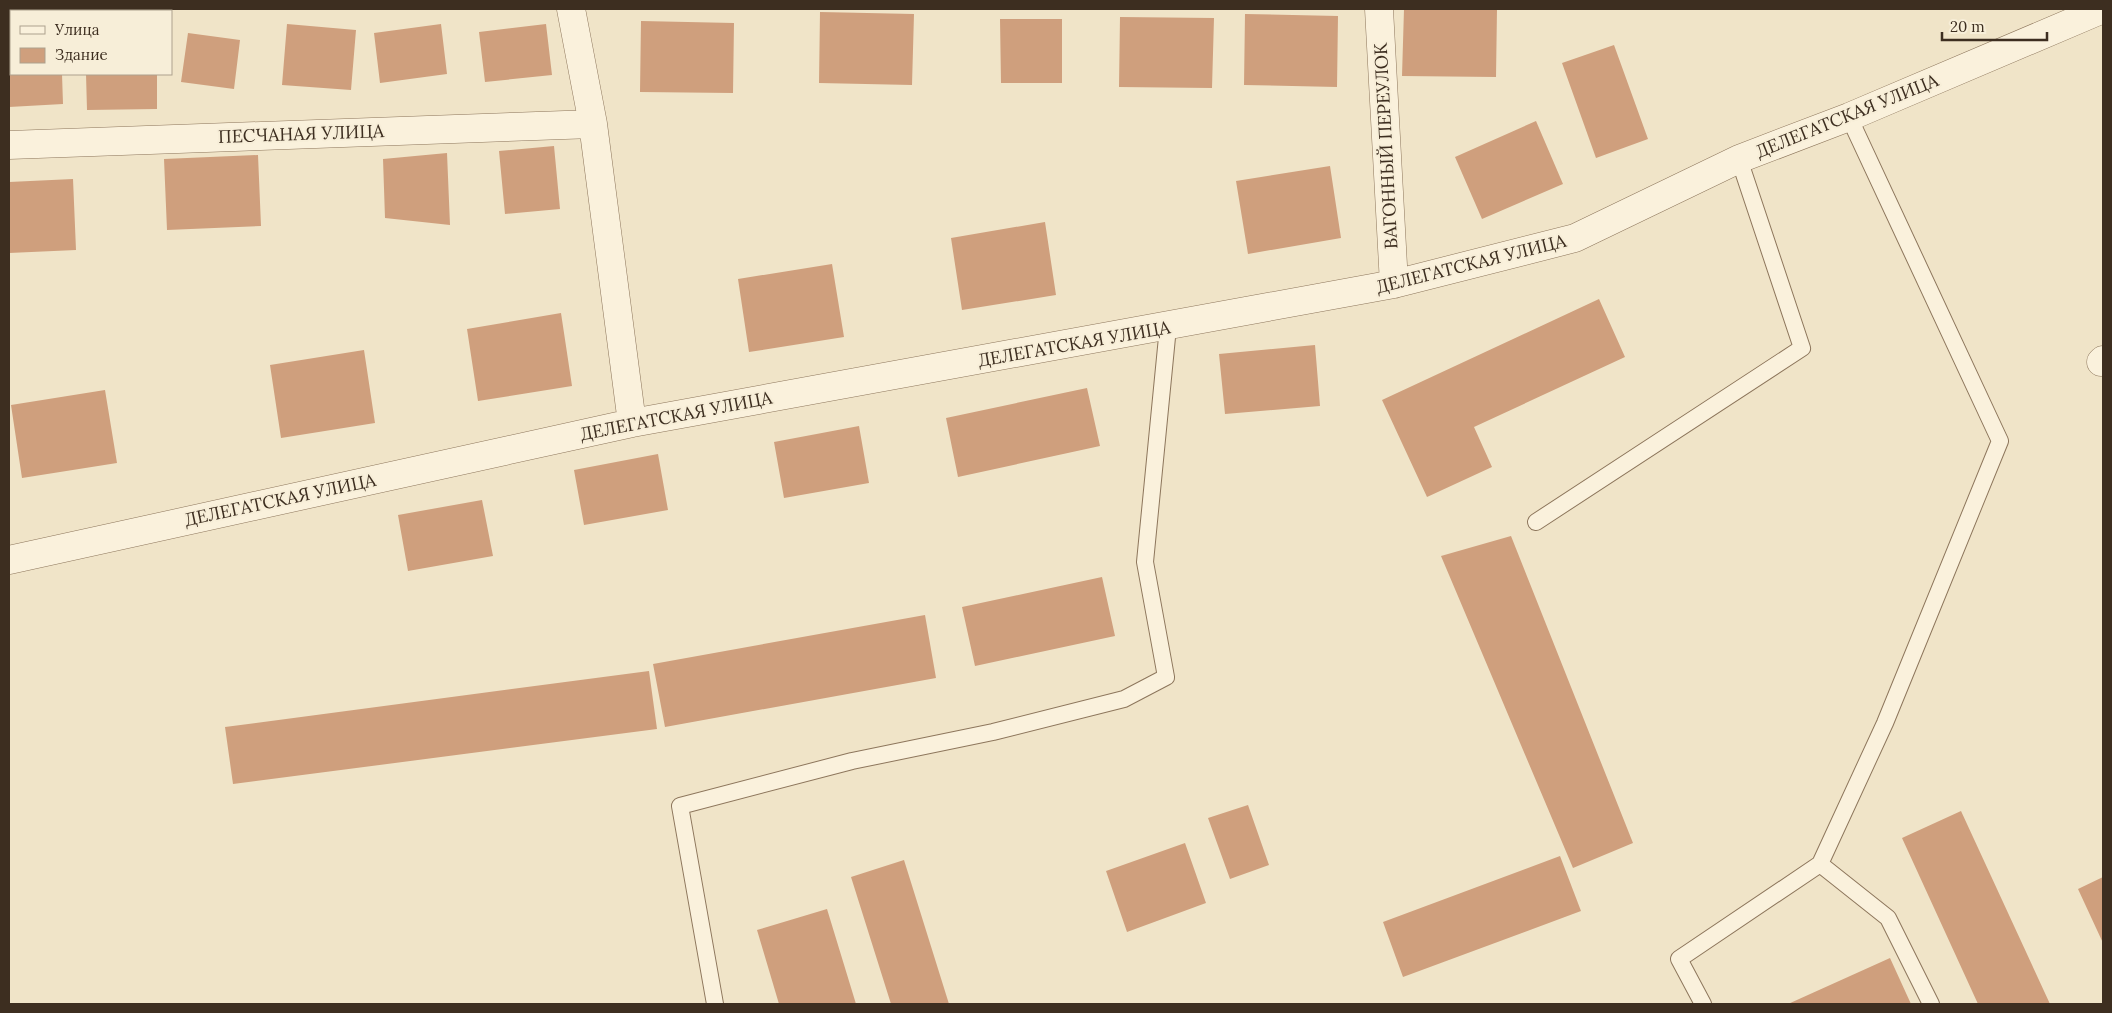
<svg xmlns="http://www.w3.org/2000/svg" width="2112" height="1013" viewBox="0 0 2112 1013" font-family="Lora,serif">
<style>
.building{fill:#cf9f7d}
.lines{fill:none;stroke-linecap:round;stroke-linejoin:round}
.lane-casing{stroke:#8d765c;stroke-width:18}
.street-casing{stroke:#8d765c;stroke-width:29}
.lane{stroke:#faf1dc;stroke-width:16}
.street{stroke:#faf1dc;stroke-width:28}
.labels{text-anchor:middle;stroke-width:4;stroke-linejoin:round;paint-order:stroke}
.street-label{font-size:18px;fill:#3d2e20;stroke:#f7eed8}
</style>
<rect width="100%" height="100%" fill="#f0e4c8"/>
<!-- building -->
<path class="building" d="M1404 9H1497L1496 77 1402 76Z
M820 12 914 14 912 85 819 83Z
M1245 14 1338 16 1337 87 1244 85Z
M1120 17 1214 18 1212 88 1119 87Z
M1000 19H1062V83H1001Z
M641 21 734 23 733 93 640 92Z
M287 24 356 30 351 90 282 85Z
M441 24 447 74 380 83 374 33Z
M546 24 552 75 485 82 479 32Z
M188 33 240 40 234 89 181 82Z
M9 35H11V74H62L63 104 9 107Z
M1614 45 1648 139 1596 158 1562 63Z
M86 74H157V109L87 110Z
M1536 121 1563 184 1482 219 1455 157Z
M554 146 560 209 505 214 499 151Z
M447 153 450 225 385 218 383 159Z
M258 155 261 226 167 230 164 159Z
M1330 166 1341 238 1248 254 1236 181Z
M73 179 76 250 9 253V182Z
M1045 222 1056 295 962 310 951 238Z
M832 264 844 337 749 352 738 279Z
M1599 299 1625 357 1474 427 1492 467 1427 497 1382 400Z
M561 313 572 386 478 401 467 329Z
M1315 345 1320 406 1225 414 1219 354Z
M364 350 375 423 281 438 270 365Z
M1087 388 1100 446 958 477 946 418Z
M105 390 117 463 22 478 11 405Z
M859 426 869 483 784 498 774 442Z
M658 454 668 510 584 525 574 470Z
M482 500 493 556 408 571 398 515Z
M1511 536 1633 843 1573 868 1441 556Z
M1102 577 1115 636 975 666 962 607Z
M925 615 936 678 665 727 653 664Z
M649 671 657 729 233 784 225 727Z
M1248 805 1269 865 1230 879 1208 818Z
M1961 811 2050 1004H1978L1902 838Z
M1185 843 1206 903 1127 932 1106 871Z
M1560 856 1581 911 1403 977 1383 922Z
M904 860 949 1004H891L851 877Z
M2103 877V943L2078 889Z
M827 909 856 1004H779L757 930Z
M1890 958 1911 1004H1788Z"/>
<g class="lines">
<defs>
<path id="lane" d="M1536 522 1802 348 1739 159
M1820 864 1888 918 1931 1004
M715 1004 680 806 852 761 993 732 1124 699 1166 677 1145 562 1168 327
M1703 1004 1679 959 1820 864 1885 723 2000 441 1849 117"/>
<path id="street" d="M571 9 593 124 632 423
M1379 9 1394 284
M9 145 593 124
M2101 362 2103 360
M9 560 632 423 1394 284 1575 238 1739 159 1849 117 2103 9"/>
</defs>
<!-- lane casing -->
<use href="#lane" class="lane-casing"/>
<!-- street casing -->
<use href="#street" class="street-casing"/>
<!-- lane -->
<use href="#lane" class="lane"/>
<!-- street -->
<use href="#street" class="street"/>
</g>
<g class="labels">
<!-- street labels -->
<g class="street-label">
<text transform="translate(1847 116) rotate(-22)" y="6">ДЕЛЕГАТСКАЯ УЛИЦА</text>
<text transform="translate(301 134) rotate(-2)" y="6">ПЕСЧАНАЯ УЛИЦА</text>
<text transform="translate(1386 146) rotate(-93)" y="6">ВАГОННЫЙ ПЕРЕУЛОК</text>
<text transform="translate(1471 264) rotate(-14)" y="6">ДЕЛЕГАТСКАЯ УЛИЦА</text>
<text transform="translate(1074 344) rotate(-10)" y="6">ДЕЛЕГАТСКАЯ УЛИЦА</text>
<text transform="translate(676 416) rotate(-11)" y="6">ДЕЛЕГАТСКАЯ УЛИЦА</text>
<text transform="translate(280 500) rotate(-12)" y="6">ДЕЛЕГАТСКАЯ УЛИЦА</text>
</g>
</g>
<!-- border -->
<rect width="2112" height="1013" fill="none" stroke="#3d2e20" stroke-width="20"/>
<!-- legend -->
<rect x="10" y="10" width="162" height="65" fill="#f7eed8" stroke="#ada18e"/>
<rect x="20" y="26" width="25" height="8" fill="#faf1dc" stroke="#ada18e"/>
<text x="55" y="35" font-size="15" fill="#3d2e20">Улица</text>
<rect x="20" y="48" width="25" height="15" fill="#cf9f7d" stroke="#ada18e"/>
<text x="55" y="60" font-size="15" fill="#3d2e20">Здание</text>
<!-- scale -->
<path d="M1942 32v8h105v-8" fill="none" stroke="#3d2e20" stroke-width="2.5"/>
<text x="1950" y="32" font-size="15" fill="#3d2e20" stroke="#f7eed8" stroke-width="4" paint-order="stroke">20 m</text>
</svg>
